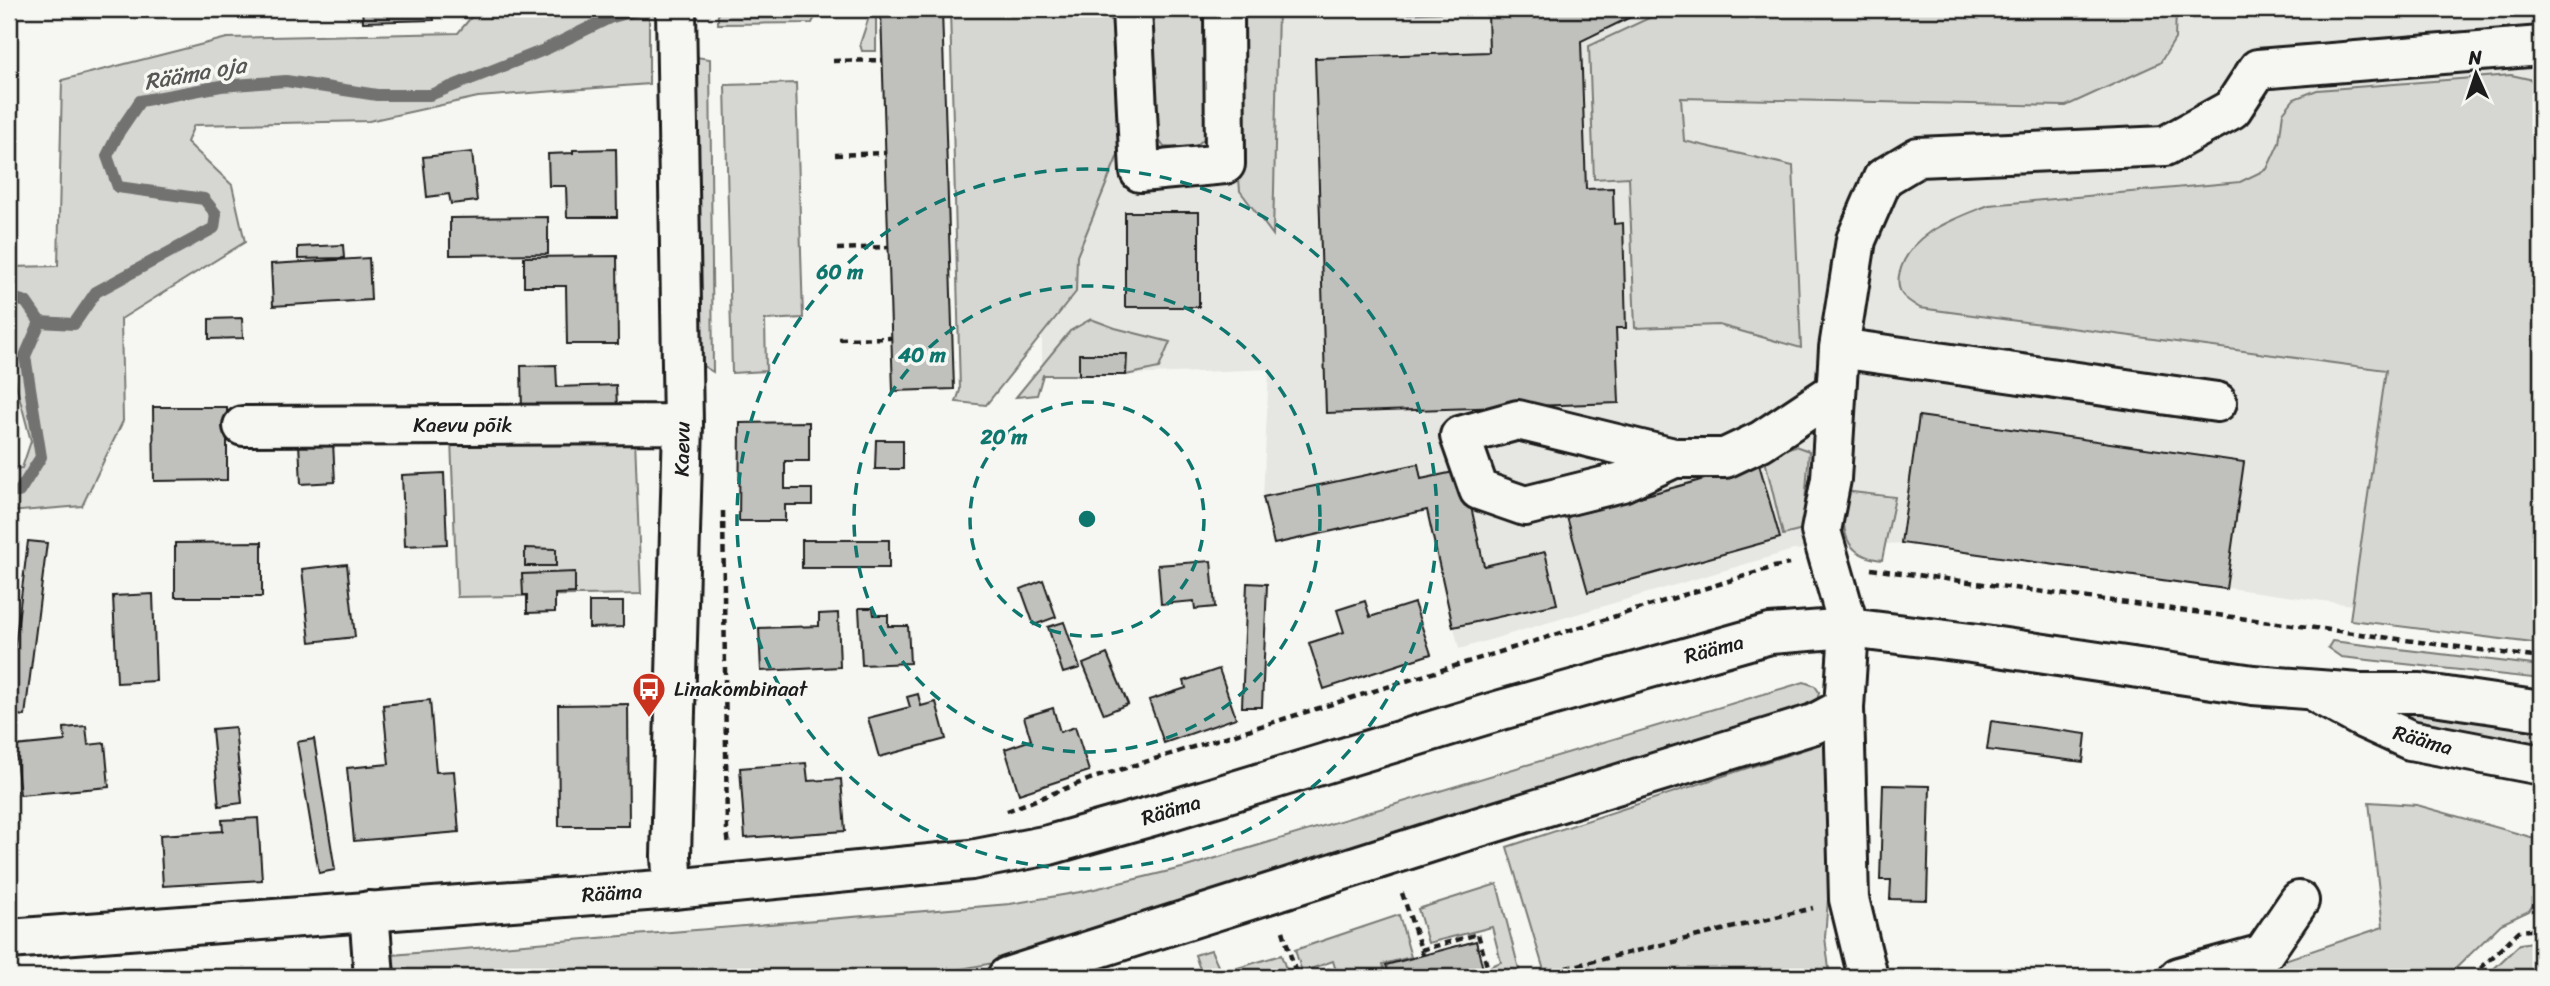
<svg xmlns="http://www.w3.org/2000/svg" width="2550" height="986" viewBox="0 0 2550 986" font-family="Sriracha,sans-serif">
<style>
.built{fill:#e6e6e2}
.green{fill:#d6d6d2;stroke:#797977;stroke-width:2}
.lines{fill:none;stroke-linecap:round;stroke-linejoin:round}
.stream{stroke:#727271;stroke-width:12}
.building{fill:#c0c0bd;stroke:#1c1c1c;stroke-width:2}
.minor-casing{stroke:#1c1c1c;stroke-width:44}
.major-casing{stroke:#1c1c1c;stroke-width:44}
.path{stroke:#1c1c1c;stroke-width:4.5;stroke-dasharray:7 5;stroke-linecap:butt}
.minor{stroke:#f6f6f2;stroke-width:38}
.major{stroke:#f6f6f2;stroke-width:38}
.ring{fill:none;stroke:#0f766e;stroke-width:3.5;stroke-dasharray:12 9}
.labels{text-anchor:middle;stroke-width:7;stroke-linejoin:round;paint-order:stroke}
.street-label{font-size:21px;fill:#1c1c1c;stroke:#f6f6f2}
.poi-label{font-size:21px;fill:#1c1c1c;stroke:#f6f6f2;text-anchor:start}
.water-label{font-size:23px;font-style:italic;fill:#565654;stroke:#f6f6f2}
.centre{fill:#0f766e;stroke:#f6f6f2;stroke-width:3.5}
.ring-label{font-size:21px;text-anchor:middle;font-weight:bold;fill:#0f766e;stroke:#f6f6f2;stroke-width:7;stroke-linejoin:round;paint-order:stroke}
</style>
<rect width="100%" height="100%" fill="#f6f6f2"/>
<filter id="ink" filterUnits="userSpaceOnUse"><feTurbulence type="fractalNoise" baseFrequency=".0143" numOctaves="2"/><feDisplacementMap in="SourceGraphic" scale="14" xChannelSelector="R" yChannelSelector="G"/><feConvolveMatrix kernelMatrix="1 2 1 2 8 2 1 2 1" color-interpolation-filters="sRGB"/></filter>
<g filter="url(#ink)">
<!-- built -->
<path class="built" d="M1041 9H2541V631L1901 543 1793 550 1459 649 1427 510 1274 544 1263 497 1269 369 1126 375H1042Z"/>
<!-- green -->
<path class="green" d="M478 9H649V84L478 97 369 121 194 125 187 142 232 185 245 242 121 319 123 421 82 506 9 512V469L22 468 31 441 9 358V267L58 266 62 80 227 38 458 33Z
M718 9H819L812 23 718 24Z
M851 9H876V51H862L860 44 869 17Z
M950 9H1116V106L1120 150 1077 256 1076 292 986 405 956 402 960 390Z
M1144 9H1210L1212 131 1193 149 1164 147 1150 128Z
M1240 9H1278L1273 235 1240 191 1235 132Z
M1668 9H2176L2175 39 2160 63 2066 106 1681 98 1684 141 1793 166 1801 348 1719 325 1635 328 1629 177 1594 179 1589 46Z
M696 57 710 59 713 372 700 364Z
M2511 75 2529 79 2541 89V644L2350 620 2386 370 1920 308C1905 299 1896 294 1899 275 1908 234 1953 219 1989 205L2240 182 2267 169 2279 143 2283 113 2294 99 2317 90Z
M796 83 803 318 765 320 766 371 732 373 725 85Z
M1091 319 1115 328 1170 342 1159 368 1126 375V354H1080L1079 375H1043L1037 395 1016 397 1070 331Z
M635 438 641 594 457 597 451 439Z
M1795 446 1809 451 1803 530 1783 535 1764 456Z
M1844 491 1895 497 1882 560C1839 555 1843 526 1844 491Z
M2332 641 2541 666V679L2341 657 2328 648Z
M1804 682 1815 686 1819 692 1817 702 1807 710 1015 959 918 977H396L392 955 1010 904 1086 891 1186 867Z
M2406 712 2541 729V745L2437 732 2410 725Z
M1830 741V874L1825 937 1830 977H1546L1507 847Z
M2369 802 2417 805 2538 839 2541 844V892L2529 911 2501 924 2447 977H2234L2383 927Z
M1497 884 1521 977H1495L1491 966 1501 962 1492 927 1428 943 1418 909Z
M1399 915 1411 957 1383 964 1386 977H1338L1333 961 1302 972 1295 950Z
M2532 942 2536 947 2537 977H2485L2520 944Z
M1211 950 1221 973 1281 955 1289 977H1197L1202 975 1195 955Z"/>
<g class="lines">
<!-- stream -->
<path class="stream" d="M9 297 26 302 40 322
M9 492H19L41 457 25 356 40 322 74 324 96 292 214 228 216 214 204 199 118 187 107 156 119 132 140 101 221 86 286 81 377 95H430L544 50 609 18 641 9"/>
</g>
<!-- building -->
<path class="building" d="M362 9H433L434 20 363 22Z
M1278 9H1301V16H1278Z
M1390 9H1647L1581 41 1586 189 1613 188 1614 224 1623 223 1626 328H1616L1619 403 1326 413 1315 58 1489 52 1488 11 1390 14Z
M942 10 954 389 893 391 881 12Z
M616 149 617 217H567L566 186H549L548 154 573 153V150Z
M472 152 477 201 451 204 449 194 427 197 423 157Z
M1125 212H1199V307H1125Z
M548 217V254L450 255V218Z
M343 245 344 258 298 259V247Z
M617 256 618 344H567L566 286H524V257Z
M369 258 371 300 273 306 271 264Z
M242 318 243 338 209 339V319Z
M1079 354H1127L1126 375H1079Z
M556 365 557 387 616 385 617 408 522 410 521 366Z
M153 407H227V480L154 481Z
M1919 416 2244 462 2226 589 1901 543Z
M809 422V461H785V489H812V505H785V521H739L740 423Z
M876 440H903V469H875Z
M333 442 335 482 301 484 299 443Z
M1418 464 1421 479 1463 470 1484 566 1545 552 1557 604 1453 627 1427 510 1274 544 1263 497Z
M1759 464 1780 538 1588 592 1567 517Z
M444 473 447 544 405 546 402 475Z
M802 540H889V568H802Z
M28 541 47 543 25 716 9 714V694Z
M262 542V597H175V543Z
M525 548 556 549V566H525Z
M1211 561 1215 607 1195 609 1194 601 1161 604 1158 565Z
M347 564 355 637 310 642 302 569Z
M575 572V593L555 594V612L527 613V595H523L522 574Z
M1043 580 1056 617 1034 625 1021 589Z
M1247 583 1267 584 1262 707H1242Z
M153 594 156 681 117 683 113 596Z
M1365 601 1370 617 1414 603 1431 654 1324 689 1309 643 1344 632 1337 610Z
M589 602H623V627L589 628Z
M859 608H873L874 615H888V626H908L910 663 862 665Z
M838 613 840 667 761 671 759 628 819 626V614Z
M1064 622 1080 668 1063 673 1048 627Z
M1107 654 1128 704 1104 714 1083 664Z
M1219 669 1236 718 1164 743 1149 700 1186 688 1184 681Z
M918 694 921 706 936 702 946 739 879 757 868 718 910 707 907 697Z
M430 700 436 772 454 771 459 832 354 841 347 768 389 764 383 705Z
M628 704 629 826H559L558 705Z
M1053 708 1060 732 1075 727 1089 771 1019 794 1005 749 1031 740 1024 717Z
M1991 721 2086 734 2083 762 1987 750Z
M86 726 88 745 105 743 109 787 20 795 15 746 65 741 64 728Z
M235 727 242 803 219 806 212 729Z
M314 739 335 870 319 873 297 742Z
M806 763 808 781 841 779 845 831 745 838 740 768Z
M1883 785 1930 786 1927 900 1890 899 1891 880H1880Z
M258 818 262 880 163 886 160 835 223 831 222 820Z
M1476 941 1485 977H1390L1386 965Z"/>
<g class="lines">
<defs>
<path id="minor" d="M1132 9 1140 172 1225 164 1224 9
M1839 348 1856 240 1883 178 1918 157 2165 146 2232 109 2258 69 2541 46
M243 426 683 424
M1674 458 1622 482 1525 506 1479 490 1460 436 1518 420 1674 458H1725L1761 441 1836 391
M673 889 671 856 683 424 676 9
M369 911 374 977
M1007 977 1463 832 1814 724 1844 708
M1868 977 1849 899 1844 708 1849 628 1821 531 1831 479 1839 348 2217 402
M2179 977 2263 954 2299 901"/>
<path id="major" d="M2320 695 2364 719 2410 740 2541 765
M9 939 673 889 971 860 1049 845 1152 816 1501 710 1770 634 1849 628 1971 643 2253 685 2359 693H2420L2541 711"/>
</defs>
<!-- minor casing -->
<use href="#minor" class="minor-casing"/>
<!-- major casing -->
<use href="#major" class="major-casing"/>
<!-- path -->
<path class="path" d="M833 61 883 60
M835 155 886 153
M837 249 889 247
M839 339 891 338
M723 511 727 831 729 845
M1871 569 2541 658
M1007 811 1090 779 1774 567 1789 564
M1402 893 1423 955
M1283 931 1297 977
M1421 950 1478 934 1490 977
M1566 968 1813 908
M1302 977 1329 970 1331 977
M2472 977 2519 931 2541 929"/>
<!-- minor -->
<use href="#minor" class="minor"/>
<!-- major -->
<use href="#major" class="major"/>
</g>
</g>
<!-- distance rings -->
<g class="ring">
<circle cx="1087" cy="519" r="117"/>
<circle cx="1087" cy="519" r="233"/>
<circle cx="1087" cy="519" r="350"/>
</g>
<!-- icons -->
<defs>
<symbol id="bus-pin" viewBox="-11 -11 22 30"><path d="M0 17L-7.5 6A9.5 9.5 0 1 1 7.5 6Z" fill="#c8321e" stroke="#f6f6f2"/><path d="M-5-6H5V4H4V6H2V4H-2V6H-4V4H-5ZM-3.5-4V0h7V-4ZM-3.5 1.2v1.5H-2V1.2ZM2 1.2v1.5H3.5V1.2Z" fill="#fff"/></symbol>
</defs>
<g fill-rule="evenodd">
<use href="#bus-pin" x="630" y="670" width="38" height="52"/>
</g>
<g class="labels">
<!-- street labels -->
<g class="street-label">
<text x="463" y="432">Kaevu põik</text>
<text transform="translate(682 449) rotate(-89)" y="7">Kaevu</text>
<text transform="translate(1714 649) rotate(-15)" y="7">Rääma</text>
<text transform="translate(2423 740) rotate(16)" y="7">Rääma</text>
<text transform="translate(1171 810) rotate(-17)" y="7">Rääma</text>
<text transform="translate(612 893) rotate(-4)" y="7">Rääma</text>
</g>
<!-- poi labels -->
<g class="poi-label">
<text x="674" y="696">Linakombinaat</text>
</g>
<!-- water labels -->
<g class="water-label">
<text transform="translate(195 73) rotate(-10)" y="8">Rääma oja</text>
</g>
</g>
<circle cx="1087" cy="519" r="10" class="centre"/>
<g class="ring-label">
<text x="840" y="279">60 m</text>
<text x="922" y="362">40 m</text>
<text x="1004" y="444">20 m</text>
</g>
<!-- margin -->
<rect width="2550" height="986" fill="none" stroke="#f6f6f2" stroke-width="35"/>
<rect x="18" y="18" width="2515" height="951" fill="none" stroke="#1c1c1c" stroke-width="2.5" filter="url(#ink)"/>
<!-- north arrow -->
<g transform="translate(2476 74) rotate(357)" stroke="#f6f6f2" stroke-width="5" paint-order="stroke">
<path d="M0-5L12 26L0 18L-12 26Z" fill="#1c1c1c"/>
<text y="-10" font-size="19" font-weight="bold" text-anchor="middle" fill="#1c1c1c">N</text>
</g>
</svg>
